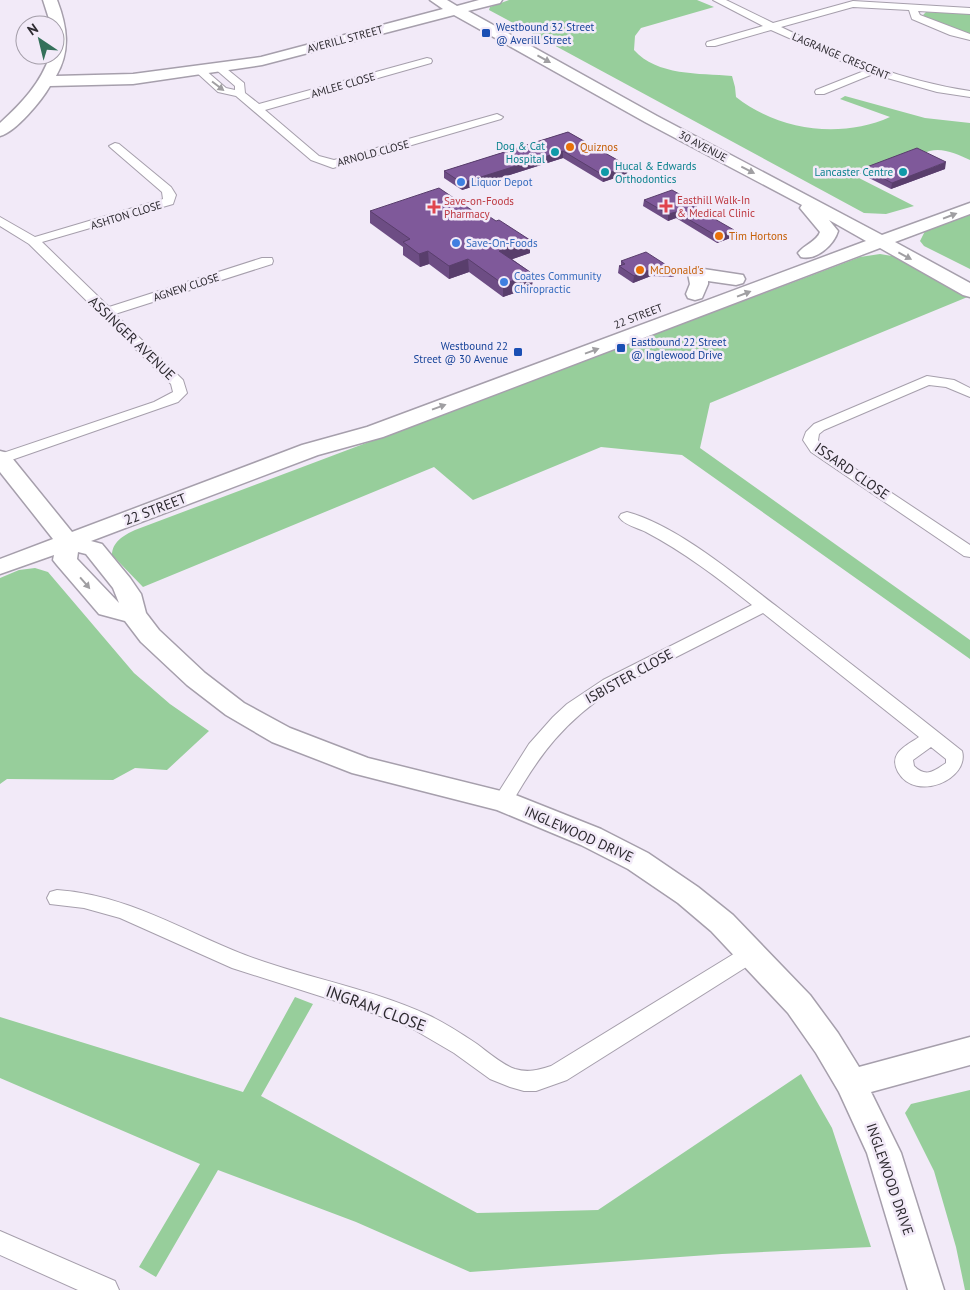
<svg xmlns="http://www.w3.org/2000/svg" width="970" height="1290" viewBox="0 0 970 1290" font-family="'PT Sans',sans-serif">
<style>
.green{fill:#97ce9b}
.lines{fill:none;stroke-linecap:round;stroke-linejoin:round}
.street-casing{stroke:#a69fac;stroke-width:2}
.secondary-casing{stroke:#a69fac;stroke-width:3}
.street{fill:#fff;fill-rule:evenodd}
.secondary{fill:#fff;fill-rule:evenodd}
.wall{fill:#6d4d84}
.shaded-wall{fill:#593e6c}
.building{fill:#7f599a;stroke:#593e6c}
.oneway{fill:#a09fa2}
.transit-dot{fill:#1a4fb4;stroke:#f2eaf8;stroke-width:2}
.food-dot{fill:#e8710a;stroke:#f2eaf8;stroke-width:2}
.culture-dot{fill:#0f9aa8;stroke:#f2eaf8;stroke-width:2}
.shop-dot{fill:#3f7fe0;stroke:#f2eaf8;stroke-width:2}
.health-dot{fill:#e0444e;stroke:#f2eaf8;stroke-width:2}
.labels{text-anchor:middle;stroke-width:5;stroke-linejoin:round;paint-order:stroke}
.far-transit-label{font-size:11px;fill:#164399;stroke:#f2eaf8;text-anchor:start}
.far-street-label{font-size:11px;fill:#2d2a30;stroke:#f2eaf8}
.far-culture-label{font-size:11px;fill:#0d838f;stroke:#f2eaf8;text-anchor:end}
.far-food-label{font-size:11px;fill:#c56008;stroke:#f2eaf8;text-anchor:start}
.far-shop-label{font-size:11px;fill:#366cbe;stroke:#f2eaf8;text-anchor:start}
.far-health-label{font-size:11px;fill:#be3a42;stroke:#f2eaf8;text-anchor:start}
.street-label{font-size:14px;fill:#2d2a30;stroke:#f2eaf8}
.near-street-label{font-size:16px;fill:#2d2a30;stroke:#f2eaf8}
</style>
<rect width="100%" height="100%" fill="#f2eaf8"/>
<!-- green -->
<path class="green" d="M509 0H697L714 7 641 28 635 36 634 50C657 76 699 73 732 76L735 87 736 97C779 131 841 139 890 117L840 99 845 96 925 118 970 123V160C955 153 938 145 922 154L917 152 855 176 914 206 886 214 864 213 489 10 490 7Z
M926 12 970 14V34L927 18 923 15Z
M970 213V269L924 246 920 241 925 231Z
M880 254 898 257 970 296 710 403 700 448 970 640V659L682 455 601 447 473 500 434 467 143 587 112 555C112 542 124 535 135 530L860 257Z
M35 568 48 572 134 673 170 704 209 731 167 770 135 768 113 780 7 779 0 784V578L19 570Z
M295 997 313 1004 261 1096 477 1213 598 1210 801 1074 832 1128 871 1247 722 1254 470 1272 356 1222 218 1170 156 1277 139 1267 200 1164 0 1078V1017L243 1092Z
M970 1090V1290H965L956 1247 934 1171 905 1113 911 1104Z"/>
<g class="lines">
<defs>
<path id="street" d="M713 0H726L773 23 853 1 970 8V14L918 11 920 15 970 34V40L950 35 912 19 909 10 853 7 781 27C842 56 902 81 970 91V97L937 92 873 74 824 94H816L815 92 816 90 864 71 771 30 715 46H707L706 44 707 42 763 26Z
M427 58 431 59 432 61 431 63 265 110 319 156 334 160 497 114 503 117 501 119 333 168 311 160 236 96 218 92 195 71 200 68 204 69 226 88 235 90V86L213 67 214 65H222L244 83 245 93 259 104Z
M115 143 119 144 171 187 176 195 173 204 42 242 109 307 262 258H272L273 261 272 264 115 314 183 380 187 393 178 402 0 464V454L154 402 173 392 171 384 29 244 0 226V217L35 237 163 199 162 192 111 148 109 146Z
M927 376 954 380 970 388V397L946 387 929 385 824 430 819 434 818 440 821 446 970 545V557L964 556 811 452 803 440 806 432 814 424Z
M627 512C677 525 739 578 780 609 841 656 902 703 962 751 970 779 916 803 898 772 888 753 906 746 919 737L763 613 615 688C564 722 540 753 510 806L503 808 496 806 493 801 529 744 553 717 567 704 603 680 752 605C718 578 684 552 646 532 638 528 624 525 619 517L621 514ZM931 747 946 759V763C934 771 926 778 914 766L913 760Z
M57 890C128 895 181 930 245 955 305 978 370 988 428 1015 445 1023 462 1034 477 1044 489 1053 501 1064 515 1069 528 1073 538 1070 551 1066L745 947 752 944 759 947 763 953 759 959 567 1080 536 1091H524L510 1087 490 1079 454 1053 413 1029 367 1011 232 968 120 918 84 908 50 904 47 898 50 892Z
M0 1231 115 1281 119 1290H78L0 1255Z"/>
<path id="secondary" d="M43 0H57C67 26 71 51 56 76L133 74 261 57 443 9 430 0H447L457 6 479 0H502L500 3 468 11 657 116 882 235 970 203V214L895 242 970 283V297L963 295 880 248 383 437 318 455 91 541 102 544 130 578 141 594 146 613 159 630 205 673 244 703 290 728 368 758 513 794 601 829 648 853 698 887 733 915 810 995 838 1033 859 1067 970 1037V1065L871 1092 901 1153 944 1290H908L867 1153 839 1092 816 1053 788 1013 711 931 678 903 628 869 581 845 497 810 352 773 272 742 226 715 187 685 141 642 125 621 99 614 57 565 53 560 54 555 0 574V559L53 539 0 472V451L8 453 72 532 302 445 367 427 866 241 829 220 838 231C834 245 816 261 801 257L798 253C804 245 817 241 820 232L800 208 802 205 645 122 454 15 262 65 133 84 50 86C42 100 16 132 0 136V123C22 103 41 83 50 55H55V25H51ZM78 552 86 554 113 588 119 603 77 559Z
M697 268 743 275 745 279 743 283 736 285 708 281V284L702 298 695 300 688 298 686 294 690 284 688 274 690 270Z"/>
</defs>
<!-- street casing -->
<use href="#street" class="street-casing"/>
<!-- secondary casing -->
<use href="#secondary" class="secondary-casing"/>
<!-- street -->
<use href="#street" class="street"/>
<!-- secondary -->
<use href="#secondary" class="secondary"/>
</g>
<!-- wall -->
<path class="wall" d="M568 132 628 166 627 174 603 182 563 158 462 190 444 178V171Z
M864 168 945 169 891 189 863 175Z
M644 200 697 204V208L733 237 717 243 676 218 668 221 643 206Z
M370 211 479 215 496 221 530 240V253L512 259 533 274 532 287 503 297 469 272 449 279 429 264 420 267 403 255V247L370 223Z
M621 261 674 270V277L651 276 633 283 618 273 619 266 621 265Z"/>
<!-- shaded-wall -->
<path class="shaded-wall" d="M563 151V158L462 190V183Z
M946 162 945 169 891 189 892 183Z
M628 166 627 174 603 182V175Z
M676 212V218L668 221V214Z
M734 230 733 237 717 243V236Z
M530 240V253L499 264V251Z
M428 251 429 264 420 267 419 254Z
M468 259 469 272 449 279V266Z
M652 269 651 276 633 283 634 276Z
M533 274 532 287 503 297V284Z"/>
<!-- building -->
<path class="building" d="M568 132 628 166 603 175 563 151 462 183 444 171Z
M917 148 946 162 892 183 864 168Z
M439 188 479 215 484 213 496 221 499 220 530 240 499 251 533 274 503 284 468 259 449 266 428 251 419 254 403 242 410 239 370 211Z
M672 190 697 204 692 206 734 230 717 236 676 212 668 214 644 200Z
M646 252 674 270 652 269 634 276 619 266 625 264 621 261Z"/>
<!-- one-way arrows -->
<defs><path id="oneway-solid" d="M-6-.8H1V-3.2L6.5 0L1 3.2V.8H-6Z" transform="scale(1.25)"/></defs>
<g class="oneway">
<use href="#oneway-solid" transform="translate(544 59) rotate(29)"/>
<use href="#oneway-solid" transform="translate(218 86) rotate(37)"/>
<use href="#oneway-solid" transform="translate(748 170) rotate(27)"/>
<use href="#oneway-solid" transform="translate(950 216) rotate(-21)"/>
<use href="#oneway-solid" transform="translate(905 256) rotate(28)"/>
<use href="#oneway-solid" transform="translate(744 294) rotate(-21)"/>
<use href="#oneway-solid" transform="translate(592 351) rotate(-20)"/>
<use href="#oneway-solid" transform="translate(439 407) rotate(-20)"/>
<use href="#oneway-solid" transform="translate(85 583) rotate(49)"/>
</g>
<!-- markers -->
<g class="transit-dot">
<rect x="481" y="28" width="10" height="10" rx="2.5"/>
<rect x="616" y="343" width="10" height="10" rx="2.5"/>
<rect x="513" y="347" width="10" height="10" rx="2.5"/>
</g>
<g class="food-dot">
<circle cx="570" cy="147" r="5"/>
<circle cx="719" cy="236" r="5"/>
<circle cx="640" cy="270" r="5"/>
</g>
<g class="culture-dot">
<circle cx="555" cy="152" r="5"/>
<circle cx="605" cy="172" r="5"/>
<circle cx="903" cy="172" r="5"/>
</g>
<g class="shop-dot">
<circle cx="461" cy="182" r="5"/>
<circle cx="456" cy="243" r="5"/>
<circle cx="504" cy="282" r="5"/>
</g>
<g class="health-dot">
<path d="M663.5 198.5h5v5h5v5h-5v5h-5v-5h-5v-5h5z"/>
<path d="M431.5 199.5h5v5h5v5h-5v5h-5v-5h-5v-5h5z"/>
</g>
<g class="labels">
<!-- far-transit labels -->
<g class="far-transit-label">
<text x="496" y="31">Westbound 32 Street<tspan x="496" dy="13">@ Averill Street</tspan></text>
<text x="631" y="346">Eastbound 22 Street<tspan x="631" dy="13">@ Inglewood Drive</tspan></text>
<text x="508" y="350" text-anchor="end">Westbound 22<tspan x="508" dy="13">Street @ 30 Avenue</tspan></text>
</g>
<!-- far-street labels -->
<g class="far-street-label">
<text transform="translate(345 39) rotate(-15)" y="4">AVERILL STREET</text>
<text transform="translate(841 56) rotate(23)" y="4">LAGRANGE CRESCENT</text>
<text transform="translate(343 85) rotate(-16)" y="4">AMLEE CLOSE</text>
<text transform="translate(703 146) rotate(28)" y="4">30 AVENUE</text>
<text transform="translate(373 153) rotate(-15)" y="4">ARNOLD CLOSE</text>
<text transform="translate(126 215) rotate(-17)" y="4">ASHTON CLOSE</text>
<text transform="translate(186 287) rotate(-18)" y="4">AGNEW CLOSE</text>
<text transform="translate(638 316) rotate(-21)" y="4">22 STREET</text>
</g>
<!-- far-culture labels -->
<g class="far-culture-label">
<text x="545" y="150">Dog &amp; Cat<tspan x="545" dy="13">Hospital</tspan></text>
<text x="615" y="170" text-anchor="start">Hucal &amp; Edwards<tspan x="615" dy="13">Orthodontics</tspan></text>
<text x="893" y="176">Lancaster Centre</text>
</g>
<!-- far-food labels -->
<g class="far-food-label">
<text x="580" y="151">Quiznos</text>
<text x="729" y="240">Tim Hortons</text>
<text x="650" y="274">McDonald's</text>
</g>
<!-- far-shop labels -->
<g class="far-shop-label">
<text x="471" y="186">Liquor Depot</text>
<text x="466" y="247">Save-On-Foods</text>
<text x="514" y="280">Coates Community<tspan x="514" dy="13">Chiropractic</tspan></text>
</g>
<!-- far-health labels -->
<g class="far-health-label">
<text x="677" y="204">Easthill Walk-In<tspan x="677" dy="13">&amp; Medical Clinic</tspan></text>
<text x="444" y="205">Save-on-Foods<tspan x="444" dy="13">Pharmacy</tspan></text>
</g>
<!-- street labels -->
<g class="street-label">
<text transform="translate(132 338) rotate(44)" y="5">ASSINGER AVENUE</text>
<text transform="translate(852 471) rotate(35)" y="5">ISSARD CLOSE</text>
<text transform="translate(155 509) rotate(-21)" y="5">22 STREET</text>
<text transform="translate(629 676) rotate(-29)" y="5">ISBISTER CLOSE</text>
<text transform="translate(579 834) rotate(24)" y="5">INGLEWOOD DRIVE</text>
<text transform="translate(890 1179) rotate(71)" y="5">INGLEWOOD DRIVE</text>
</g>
<!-- near-street labels -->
<g class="near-street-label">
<text transform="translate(376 1008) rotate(20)" y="6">INGRAM CLOSE</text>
</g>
</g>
<!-- north arrow -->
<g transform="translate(40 40) rotate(325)"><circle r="24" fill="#f2eaf8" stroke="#a39da8"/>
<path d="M0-4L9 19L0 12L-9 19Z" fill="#34705a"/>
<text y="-8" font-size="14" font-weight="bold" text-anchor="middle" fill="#2d2a30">N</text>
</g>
</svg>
